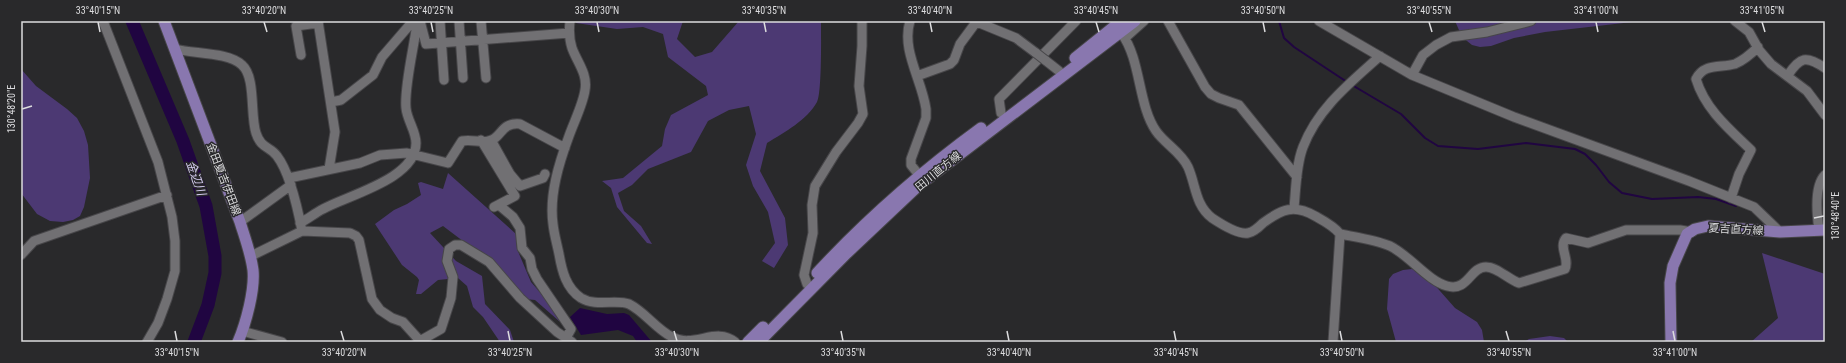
<svg xmlns="http://www.w3.org/2000/svg" width="1846" height="363" viewBox="0 0 1846 363" font-family="'Roboto Condensed','Noto Sans JP',sans-serif">
<style>
.green{fill:#4c3973}
.water{fill:#200541}
.lines{fill:none;stroke-linecap:round;stroke-linejoin:round}
.stream{stroke:#200541;stroke-width:2}
.river{stroke:#200541;stroke-width:13}
.minor-casing{stroke:#474649;stroke-width:11}
.major-casing{stroke:#474649;stroke-width:13}
.minor{stroke:#717073;stroke-width:9}
.major{stroke:#8977af;stroke-width:11}
.minor-bridge-casing{stroke:#474649;stroke-width:11;stroke-linecap:butt}
.minor-bridge{stroke:#717073;stroke-width:9}
.ticks{fill:none;stroke:#dcdcde;stroke-width:1.5}
.labels{text-anchor:middle;stroke-width:3;stroke-linejoin:round;paint-order:stroke}
.street-label{font-size:11px;fill:#dcdcde;stroke:#29292b}
.water-label{font-size:12px;font-style:italic;fill:#dad0f6;stroke:#29292b}
.neatline{fill:none;stroke:#dcdcde;stroke-width:1.5}
.ticks-label{font-size:10px;text-anchor:middle;fill:#dcdcde}
</style>
<rect width="100%" height="100%" fill="#29292b"/>
<!-- green -->
<path class="green" d="M576 21H683L677 39 695 57 712 52 739 21H821C821 33 822 93 817 102 807 120 785 132 767 143L760 171 785 218 788 245 774 268 762 261 775 243 768 212 753 186 746 165 756 134 749 106 729 110 708 121 691 152 648 169 632 185 618 193 624 211 641 226 652 244 647 243 617 207 611 188 602 181 623 178 662 146 665 129 671 115 708 95 706 86 668 57 663 34 643 27 617 29 576 23Z
M1455 21H1641L1545 32 1514 38 1491 46 1480 47 1472 45 1462 37Z
M21 69 36 86 67 109 77 118 84 131 88 145 90 178 84 207 80 216 73 220 63 222 50 221 37 214 21 193Z
M448 173 516 234 517 249 531 282 562 318 559 321 535 300 525 299 500 269 443 226 430 233 456 261 482 276 485 304 510 330 514 342H500L483 317 473 307 467 286 458 278 438 280 421 294H416L419 280 417 277 402 265 375 224 394 210 407 204 421 195 418 183 421 182 443 189Z
M1762 253 1825 274V342H1751L1778 318Z
M1412 269 1425 274 1455 308 1477 322 1482 330 1484 342H1396L1387 309 1389 279 1393 274 1403 270Z
M1550 336 1564 338 1568 342H1524L1529 339Z"/>
<!-- water -->
<path class="water" d="M580 308 607 314 624 313 629 315 652 342H637L633 336 618 330 581 335 570 317Z"/>
<g class="lines">
<!-- stream -->
<path class="stream" d="M1279 21 1284 38 1294 47 1347 82
M1352 85 1401 114 1425 138 1438 146 1478 149 1526 143 1575 149 1585 154 1596 165 1609 182 1622 193 1652 199 1698 197 1716 199 1736 206"/>
<!-- river -->
<path class="river" d="M132 21 183 141 206 206 215 256V273L208 305 194 342"/>
<defs>
<path id="minor" d="M103 21 158 162 172 217 175 241V271L167 299 158 323 147 342
M318 21 335 132 329 169
M420 21 426 44 569 33
M440 21 444 80
M459 21 463 78
M481 21 486 78
M570 21C569 30 569 39 572 48 577 62 588 74 585 90 583 104 574 122 569 136 559 163 549 195 553 224 554 234 557 244 559 254 562 271 566 288 581 298 596 307 616 299 629 304 645 312 656 329 672 337 694 349 716 326 735 342
M910 21C901 50 922 80 926 109V118L911 159V165L919 175
M1168 21 1205 87 1211 94 1219 98 1239 105 1297 177
M1319 21 1412 75 1514 117 1689 181 1754 207 1780 232
M1735 21 1749 32 1759 50 1771 64 1807 91 1825 115
M977 22 1016 38 1036 53
M1122 34C1141 60 1138 105 1156 131 1165 144 1181 152 1188 167 1196 185 1195 205 1212 218 1221 224 1238 235 1248 233 1254 232 1259 227 1263 223 1282 209 1294 204 1315 216 1324 221 1334 226 1340 234L1333 342
M1125 38 1144 21
M175 49C194 54 228 52 242 65 256 77 250 115 256 133 261 149 270 146 277 156 290 173 298 210 302 231L251 256
M301 55 296 26 318 23
M1045 60 1059 71
M1412 75 1423 55 1436 45 1451 37 1487 32 1531 21
M1788 75C1800 57 1806 55 1825 68
M917 76 950 64 954 60 960 44 977 21
M331 102 341 100 373 75 382 57 413 21
M1001 113 999 99 1076 21
M481 140 515 196 494 207
M491 140 510 174 520 186 543 178 545 174
M289 178 360 163 380 155 407 153 448 163 462 141C472 139 480 143 488 141 502 139 500 122 520 124L565 148
M1731 198 1739 174 1751 150C1729 129 1705 109 1696 79 1704 63 1720 68 1735 64 1744 60 1751 54 1758 47
M499 205 513 217 520 228 522 248 530 258 532 269 537 279 571 329 566 338
M1294 208C1296 188 1296 165 1303 147 1318 108 1350 83 1380 56
M240 222 291 185
M300 223C308 219 315 213 323 209 348 195 416 179 416 143 416 131 407 120 406 108 404 89 413 51 416 30L414 21
M1819 230C1817 216 1814 186 1825 175
M302 231 350 233 356 236 359 240 372 299 380 310 392 318 403 322 421 342
M1340 234C1355 237 1376 240 1390 246 1409 255 1428 281 1447 286 1468 292 1470 267 1486 267 1497 267 1508 279 1519 283L1565 269C1570 259 1558 247 1566 238L1588 243 1626 230H1680L1692 232
M21 255 34 241 167 195
M807 284 804 275 813 233 812 205 815 186 836 152 858 123 863 114 859 86 862 46V21
M242 331 282 342
M418 342 441 329 451 298 453 277 447 261 449 249 455 245H461L489 262 520 298 557 332 572 342"/>
<path id="major" d="M164 21 240 222C245 238 251 254 253 270 255 290 246 323 238 342
M1075 58 1121 21
M817 273C867 219 922 171 981 128
M748 342 763 327
M759 342 847 253 918 186 1135 21
M1671 342 1670 283 1673 266 1687 234 1695 229 1708 226 1780 232 1825 230"/>
</defs>
<!-- minor casing -->
<use href="#minor" class="minor-casing"/>
<!-- major casing -->
<use href="#major" class="major-casing"/>
<!-- minor -->
<use href="#minor" class="minor"/>
<!-- major -->
<use href="#major" class="major"/>
<defs>
<path id="minor-bridge" d="M1036 53 1045 60"/>
</defs>
<!-- minor-bridge casing -->
<use href="#minor-bridge" class="minor-bridge-casing"/>
<!-- minor-bridge -->
<use href="#minor-bridge" class="minor-bridge"/>
</g>
<!-- ticks -->
<path class="ticks" d="M98 22 100 32M264 22 267 32M431 22 433 32M597 22 599 32M764 22 766 32M930 22 932 32M1096 22 1099 32M1263 22 1265 32M1429 22 1432 32M1596 22 1598 32M1762 22 1765 32M22 109 32 106M1814 218 1824 216M175 331 177 341M341 331 344 341M508 331 510 341M674 331 677 341M841 331 843 341M1007 331 1009 341M1174 331 1176 341M1340 331 1342 341M1506 331 1509 341M1673 331 1675 341"/>
<g class="labels">
<!-- street labels -->
<g class="street-label">
<text transform="translate(938 171) rotate(-39)" y="4">田川直方線</text>
<text transform="translate(224 179) rotate(69)" y="4">金田夏吉伊田線</text>
<text transform="translate(1736 229) rotate(3)" y="4">夏吉直方線</text>
</g>
<!-- water labels -->
<g class="water-label">
<text transform="translate(196 178) rotate(71)" y="4">金辺川</text>
</g>
</g>
<!-- border -->
<rect width="1846" height="363" fill="none" stroke="#29292b" stroke-width="44"/>
<rect x="22" y="22" width="1802" height="319" class="neatline"/>
<g class="ticks-label">
<text x="98" y="14">33°40'15"N</text>
<text x="264" y="14">33°40'20"N</text>
<text x="431" y="14">33°40'25"N</text>
<text x="597" y="14">33°40'30"N</text>
<text x="764" y="14">33°40'35"N</text>
<text x="930" y="14">33°40'40"N</text>
<text x="1096" y="14">33°40'45"N</text>
<text x="1263" y="14">33°40'50"N</text>
<text x="1429" y="14">33°40'55"N</text>
<text x="1596" y="14">33°41'00"N</text>
<text x="1762" y="14">33°41'05"N</text>
<text transform="translate(11 109) rotate(-90)" y="4">130°48'20"E</text>
<text transform="translate(1835 216) rotate(-90)" y="4">130°48'40"E</text>
<text x="177" y="356">33°40'15"N</text>
<text x="344" y="356">33°40'20"N</text>
<text x="510" y="356">33°40'25"N</text>
<text x="677" y="356">33°40'30"N</text>
<text x="843" y="356">33°40'35"N</text>
<text x="1009" y="356">33°40'40"N</text>
<text x="1176" y="356">33°40'45"N</text>
<text x="1342" y="356">33°40'50"N</text>
<text x="1509" y="356">33°40'55"N</text>
<text x="1675" y="356">33°41'00"N</text>
</g>
</svg>
